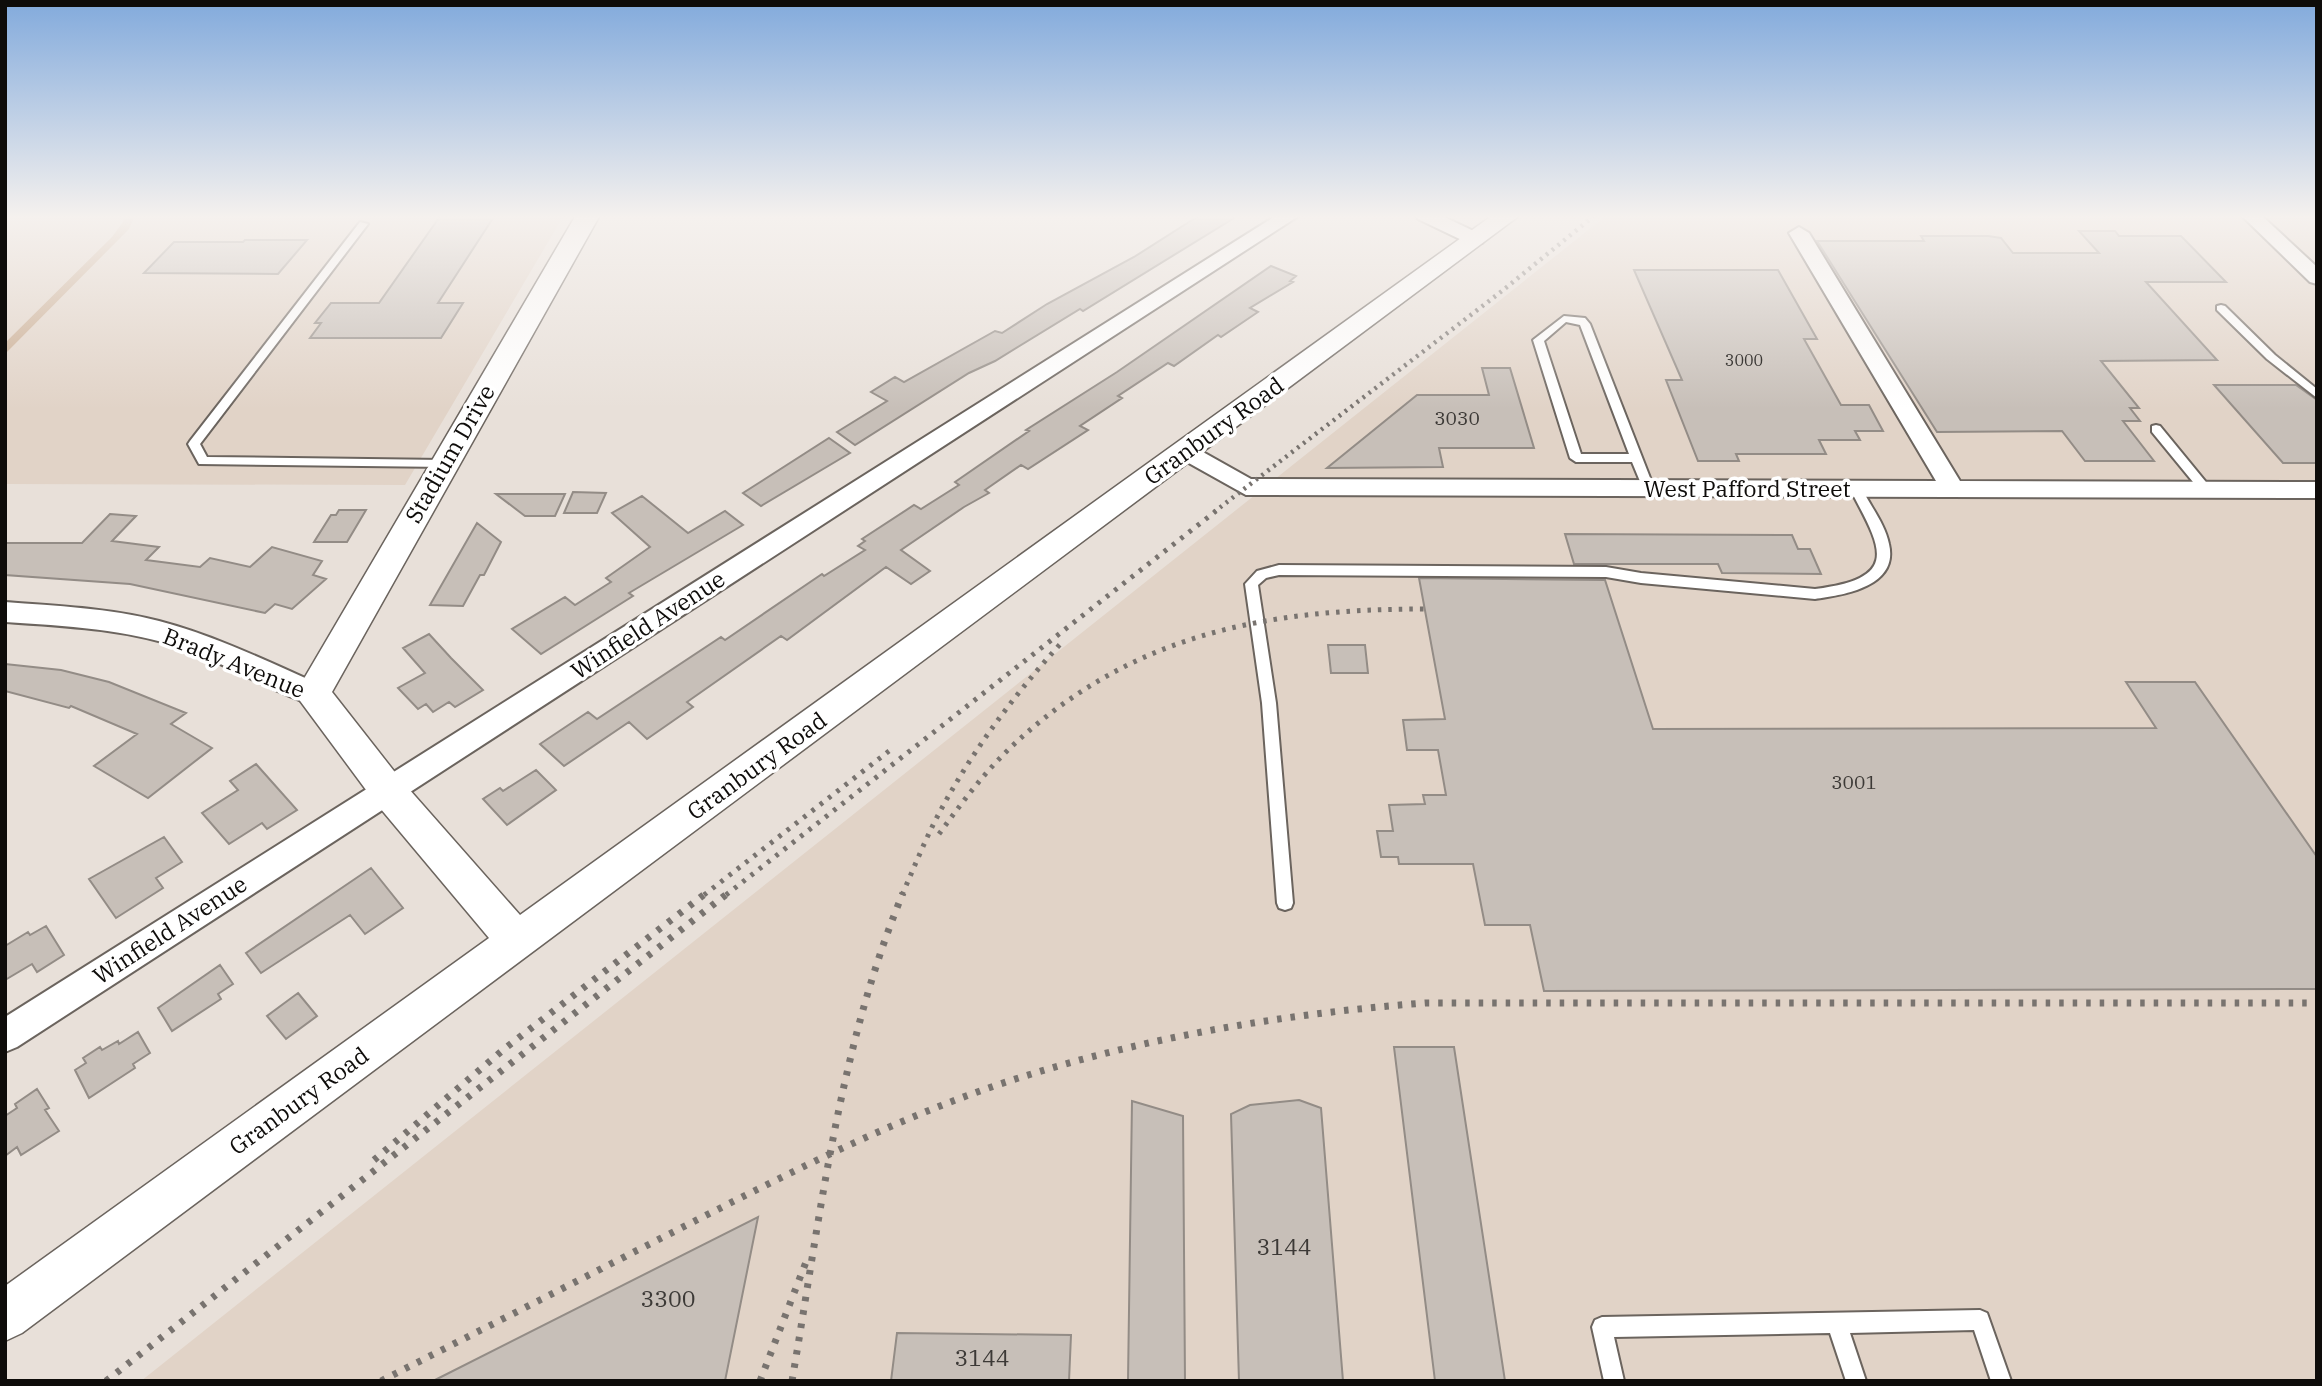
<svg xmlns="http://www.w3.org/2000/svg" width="2322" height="1386" viewBox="0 0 2322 1386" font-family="'IBM Plex Serif',serif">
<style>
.built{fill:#e1d3c7}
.green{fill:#c8aa8e}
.building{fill:#c7bfb8;stroke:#938c86;stroke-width:2}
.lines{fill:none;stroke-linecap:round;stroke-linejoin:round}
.service-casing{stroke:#6b645e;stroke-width:4}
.minor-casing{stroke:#6b645e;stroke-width:4}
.tertiary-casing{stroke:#6b645e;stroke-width:3}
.service{fill:#fff;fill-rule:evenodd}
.minor{fill:#fff;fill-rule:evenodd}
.tertiary{fill:#fff;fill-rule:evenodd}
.rail-far2{stroke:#78736f;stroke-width:4.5;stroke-dasharray:2.5 5;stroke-linecap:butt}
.rail-far1{stroke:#78736f;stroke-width:5;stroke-dasharray:3.5 7;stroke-linecap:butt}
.rail{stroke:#78736f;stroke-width:7;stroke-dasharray:4.5 9;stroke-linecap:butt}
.labels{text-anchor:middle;stroke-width:7;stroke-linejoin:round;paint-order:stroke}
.far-number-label{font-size:16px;fill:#3c3936}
.number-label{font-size:19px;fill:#3c3936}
.street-label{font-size:23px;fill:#0e0c0a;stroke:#fff}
.near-number-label{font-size:23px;fill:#3c3936}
</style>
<rect width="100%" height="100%" fill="#e8e0d9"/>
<!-- built -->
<path class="built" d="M5 215H564L405 485 5 484Z
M1607 215H2317V1381H141Z"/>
<!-- green -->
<path class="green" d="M124 215H135L129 229 5 354V343L112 237 123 222Z"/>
<!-- building -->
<path class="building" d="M441 215H495L438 303H463L441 338H310L321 323H315L331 303H379Z
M1200 215H1239L1083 311 1080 309 995 361 969 373 855 445 837 432 887 401 871 392 895 377 904 382 995 331 1002 333 1047 304 1134 257Z
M2079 231H2115L2119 236H2181L2226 282H2146L2217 360 2101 361 2139 408H2130L2140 421H2123L2154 461H2085L2062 431 1937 432 1817 241H1924L1921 236H1988L2001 238 2013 253H2099Z
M245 240H307L278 274 144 273 174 242H243Z
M1271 266 1296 276 1290 281 1293 282 1250 308 1258 312 1221 337 1218 335 1174 366 1168 363 1118 396 1122 398 1080 426 1088 430 1028 469 1021 465 985 490 989 493 964 507 901 550 930 571 911 584 886 567 787 640 781 636 687 702 693 707 647 739 629 722 564 766 540 744 588 712 597 719 721 637 725 640 822 574 824 576 865 550 858 546 865 541 862 539 914 505 921 509 959 485 955 482 1029 431 1026 430 1117 372Z
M1634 270H1778L1817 339H1804L1841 405H1869L1883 431H1855L1860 440H1819L1826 454H1736L1739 461H1698L1666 380H1682Z
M1482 368H1510L1534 448H1439L1443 467 1327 468 1417 395H1489Z
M2214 385H2296L2317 400V463H2283Z
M829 438 850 453 761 506 743 493Z
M573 492 606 493 597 513H564Z
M496 494H565L555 516H525Z
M642 496 688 533 725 511 743 525 629 593 633 596 541 654 512 629 565 597 575 605 611 582 606 578 650 547 612 513Z
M339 510H366L347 542H314L331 515H336Z
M110 514 136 516 112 541 159 547 146 560 200 567 210 558 250 567 272 547 322 561 313 575 326 579 292 609 275 604 265 613 130 584 5 575V543H82Z
M477 523 501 542 484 575H480L463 606 430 605Z
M1565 534 1792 535 1798 549H1810L1821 574 1722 573 1718 564H1574Z
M1419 578 1605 580 1653 729 2156 728 2126 682H2195L2317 857V989L1544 991 1530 925H1485L1473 864H1399L1398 857H1381L1377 831H1393L1389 805 1425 804 1423 795H1446L1438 750H1407L1403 720 1445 719Z
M429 634 451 658 483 690 455 707 449 702 433 712 426 704 418 709 398 688 425 673 403 648Z
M1328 645H1365L1368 673H1331Z
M5 664 61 670 109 682 186 713 171 724 212 748 148 798 94 766 137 734 71 706 69 708 5 691Z
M256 764 297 810 267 829 262 823 229 844 202 813 238 790 230 781Z
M536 770 556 790 507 825 483 799 500 788 503 791Z
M164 837 182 862 156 878 163 888 116 918 89 879Z
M371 868 403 908 365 934 350 915 261 973 246 953Z
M46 926 64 955 37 972 32 964 5 980V946L28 932 30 935Z
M220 965 233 984 218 994 221 999 172 1031 158 1008Z
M298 993 317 1016 286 1039 267 1016Z
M138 1032 150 1053 133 1064 135 1068 89 1098 75 1070 86 1063 83 1058 100 1047 102 1050 118 1041 119 1044Z
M1394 1047H1454L1505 1381H1435Z
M37 1089 49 1108 45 1110 59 1131 21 1155 17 1147 5 1156V1116L17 1108 15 1104Z
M1299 1100 1321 1108 1343 1381H1239L1231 1114 1250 1105Z
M1132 1101 1183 1116 1185 1381H1128Z
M758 1217 725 1381H433Z
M897 1333 1071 1335 1069 1381H891Z"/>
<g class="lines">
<defs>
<path id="service" d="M360 222 368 224 200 444 207 457 444 460 450 464 448 467 199 464 188 444 190 441Z
M2221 305 2225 306 2275 355 2317 389V398L2267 359 2217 310V306Z
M1564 316 1585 318 1590 324 1654 488 1652 491H1644L1632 462H1576L1570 458 1533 340ZM1566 322 1580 325 1629 454H1581L1544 341Z
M2156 425 2160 426 2210 487 2212 490 2210 493H2202L2152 432V426Z
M1856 485 1862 489C1871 507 1885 524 1889 544 1899 586 1845 595 1815 599L1641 583 1606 577 1279 575 1266 578 1258 585 1276 703 1293 903 1291 908 1285 910 1279 908 1277 903 1262 703 1245 584 1257 571 1279 565 1606 567 1641 573 1815 589C1902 578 1881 548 1850 489Z
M1980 1310 1987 1313 2011 1381H1991L1974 1330 1850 1333 1866 1381H1846L1830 1333 1614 1337 1624 1381H1604L1592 1327 1595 1320 1602 1317Z"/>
<path id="minor" d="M1277 215H1300L17 1047 5 1052V1017Z
M1416 215H1440L1482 235 1485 239 1482 243H1468L1418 219Z
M2241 215H2261L2317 267V284L2310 282Z
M1799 227 1809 233 1960 481 2317 482V498L1246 495 1178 457 1174 452 1178 447 1186 444 1194 447 1251 479 1936 481 1789 233Z
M5 602C57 606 109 608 159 621 216 636 269 662 323 686L327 694 323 702 313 705C269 691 229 665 185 649 127 629 66 626 5 622Z"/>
<path id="tertiary" d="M576 215H600L332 692 401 780 520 915 1493 215H1520L22 1333 5 1341V1286L489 938 375 802 295 694Z"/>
</defs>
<!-- service casing -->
<use href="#service" class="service-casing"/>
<!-- minor casing -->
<use href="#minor" class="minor-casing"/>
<!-- tertiary casing -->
<use href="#tertiary" class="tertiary-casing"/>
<!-- service -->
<use href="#service" class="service"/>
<!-- minor -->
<use href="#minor" class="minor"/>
<!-- tertiary -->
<use href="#tertiary" class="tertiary"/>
<!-- rail-far2 -->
<path class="rail-far2" d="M1214 512 1502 291 1595 215"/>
<!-- rail-far1 -->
<path class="rail-far1" d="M939 834C961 804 983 774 1010 748 1130 634 1265 609 1425 609
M704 895 889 751
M726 895 1216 511
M902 895C913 870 923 845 935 821 969 755 1013 696 1063 641"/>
<!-- rail -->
<path class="rail" d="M374 1160 503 1050 706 893
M106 1381 728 893
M381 1381C483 1329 585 1277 687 1225 789 1173 891 1121 1000 1084 1139 1038 1280 1014 1425 1003H2317
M760 1381 806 1262
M792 1381C820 1218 839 1047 903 893"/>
</g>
<!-- sky -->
<linearGradient id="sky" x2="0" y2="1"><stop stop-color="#82aadc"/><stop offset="0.53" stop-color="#f5f1ee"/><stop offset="1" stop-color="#f5f1ee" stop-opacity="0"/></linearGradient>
<rect width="2322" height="409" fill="url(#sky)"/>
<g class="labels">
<!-- far-number labels -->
<g class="far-number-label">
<text x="1744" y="366">3000</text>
</g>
<!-- number labels -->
<g class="number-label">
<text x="1457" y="425">3030</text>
<text x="1854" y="789">3001</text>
</g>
<!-- street labels -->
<g class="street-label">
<text transform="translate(1214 431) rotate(-36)" y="8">Granbury Road</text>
<text transform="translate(450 454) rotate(-60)" y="8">Stadium Drive</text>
<text x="1747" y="497">West Pafford Street</text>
<text transform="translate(648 625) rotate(-33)" y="8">Winfield Avenue</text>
<text transform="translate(234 663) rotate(22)" y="8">Brady Avenue</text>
<text transform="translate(757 766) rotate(-36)" y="8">Granbury Road</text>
<text transform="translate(170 930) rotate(-33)" y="8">Winfield Avenue</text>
<text transform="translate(299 1101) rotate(-36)" y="8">Granbury Road</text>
</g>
<!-- near-number labels -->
<g class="near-number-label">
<text x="1284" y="1255">3144</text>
<text x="668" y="1307">3300</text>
<text x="982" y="1366">3144</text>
</g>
</g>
<!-- border -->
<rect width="2322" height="1386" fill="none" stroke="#0e0c0a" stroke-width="14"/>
</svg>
